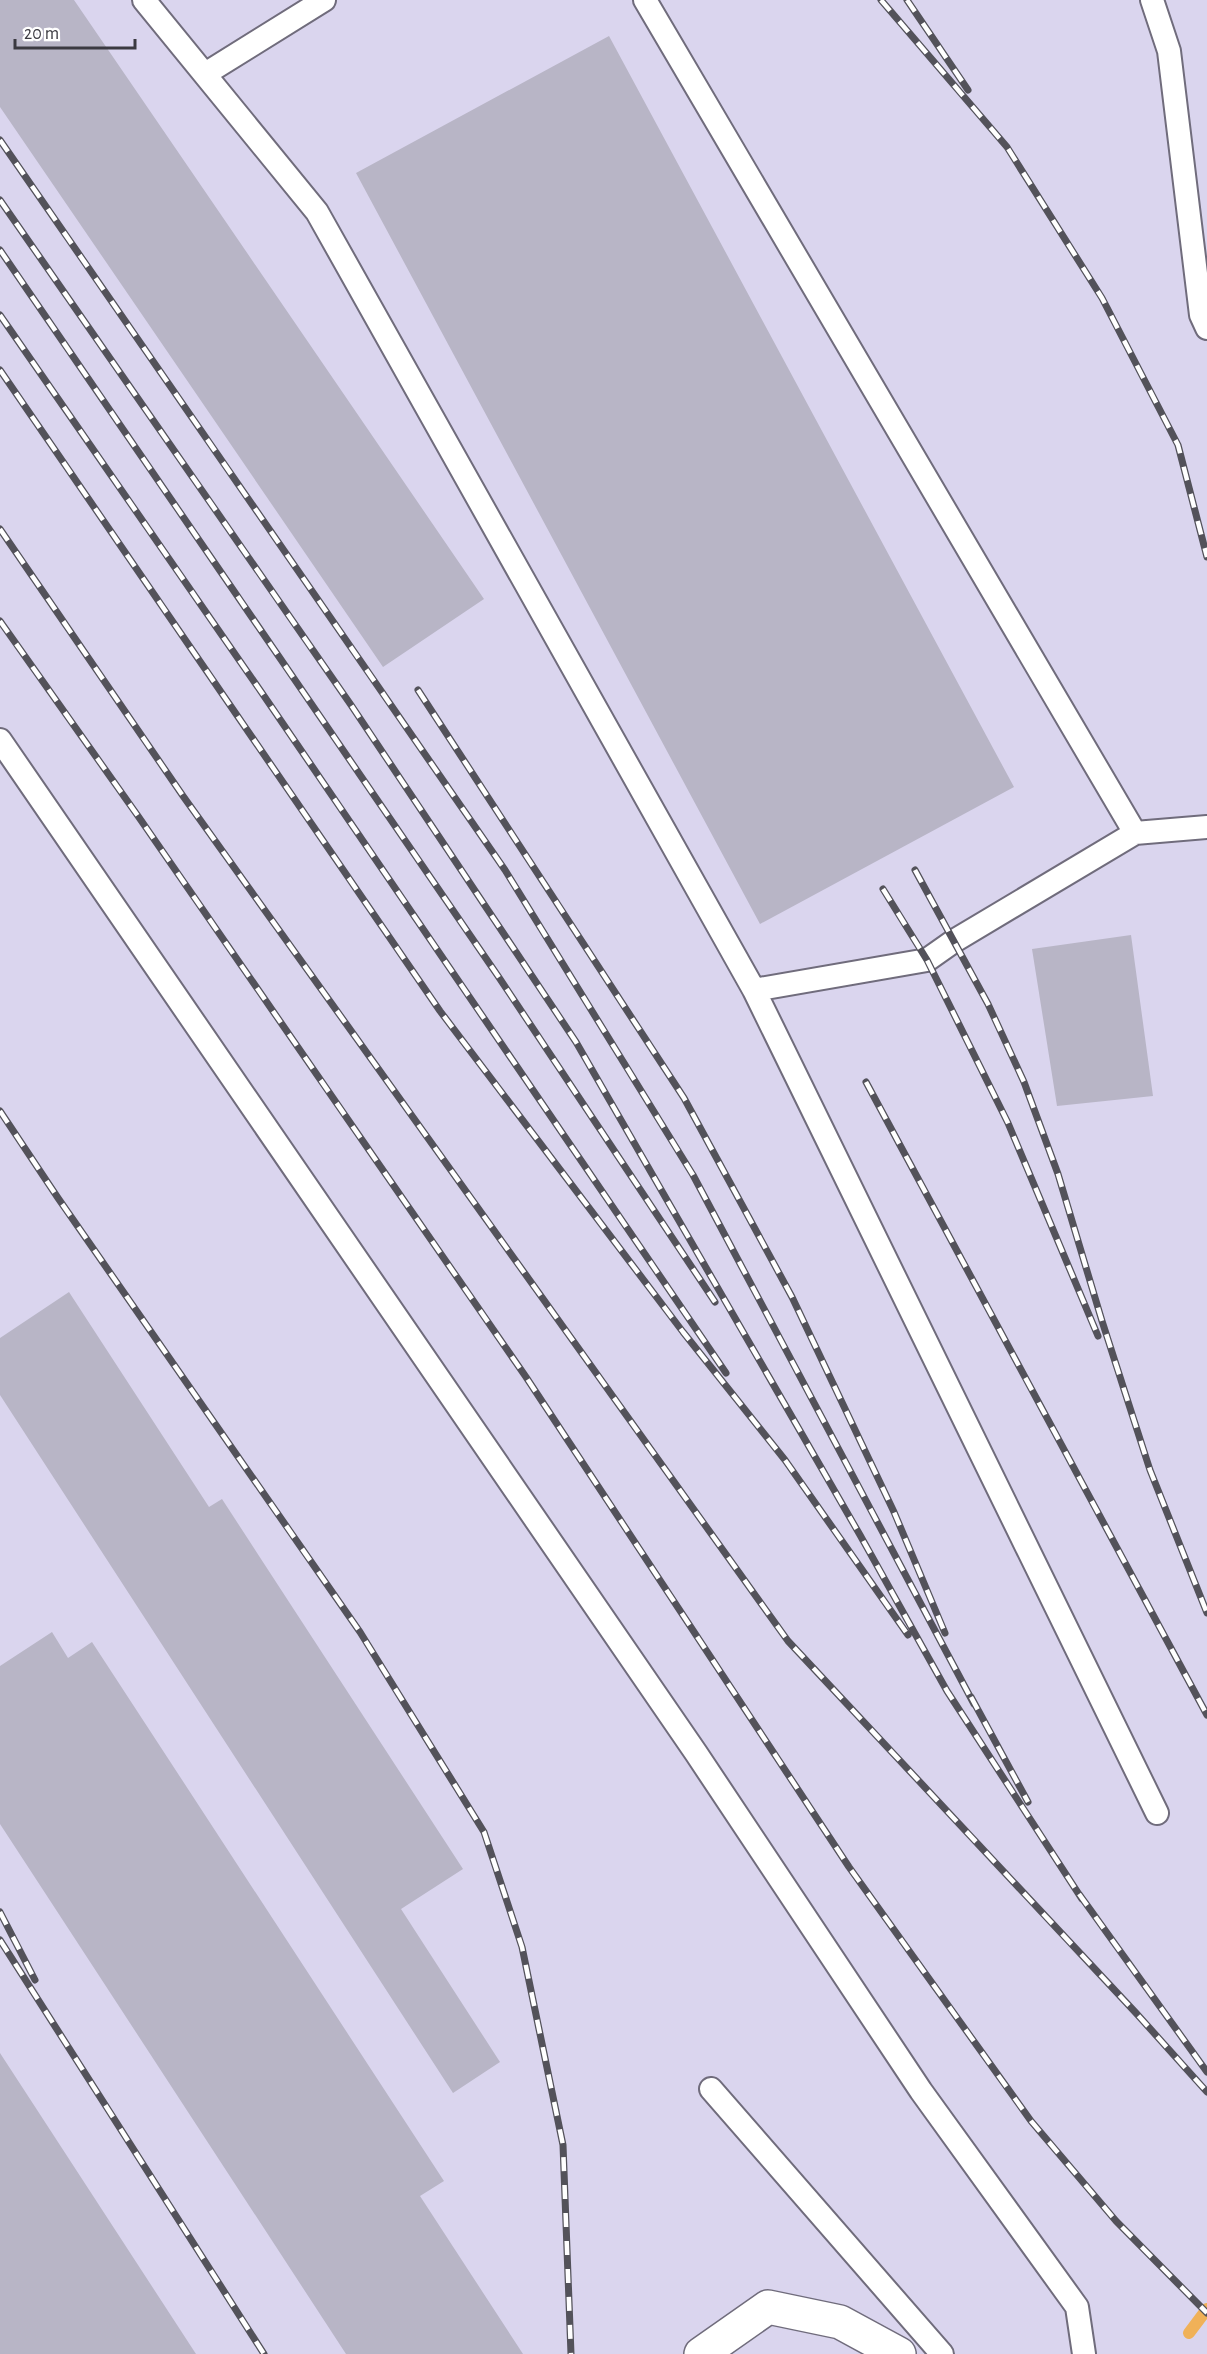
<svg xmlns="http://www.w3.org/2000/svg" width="1207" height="2354" viewBox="0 0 1207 2354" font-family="'Alegreya Sans',sans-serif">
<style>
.built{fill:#dad5ee}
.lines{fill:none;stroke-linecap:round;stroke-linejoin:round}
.stream{stroke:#f0b158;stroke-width:12}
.building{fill:#b8b5c6}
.service-casing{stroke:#706c7c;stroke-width:26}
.minor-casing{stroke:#706c7c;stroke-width:36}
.service{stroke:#fff;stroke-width:22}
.minor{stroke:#fff;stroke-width:33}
.rail-casing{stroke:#53525a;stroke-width:7}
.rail{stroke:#fff;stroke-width:4.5;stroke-dasharray:14;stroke-linecap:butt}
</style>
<rect width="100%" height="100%" fill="#e2dff0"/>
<!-- built -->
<path class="built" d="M0 0H1207V2354H0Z"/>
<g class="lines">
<!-- stream -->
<path class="stream" d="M1189 2333 1207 2309"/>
</g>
<!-- building -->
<path class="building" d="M0 0H74L484 599 383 667 0 107Z
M609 36 1014 787 760 924 356 173Z
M1131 935 1153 1096 1057 1106 1032 949Z
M69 1292 209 1507 222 1499 463 1869 401 1909 500 2062 453 2093 0 1395V1338Z
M52 1632 68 1658 92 1642 444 2181 420 2196 523 2354H346L0 1824V1666Z
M0 2053 196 2354H0Z"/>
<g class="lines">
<defs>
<path id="service" d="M144 0 317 212 754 990 1157 1813
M645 0 1135 833
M1152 0 1169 51 1201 315 1207 328
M205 74 324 0
M0 740 696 1753 921 2091 1077 2307 1084 2354
M754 990 927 960 954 941 1135 833 1207 827
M711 2089 942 2354"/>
<path id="minor" d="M701 2354 768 2307 840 2322 899 2354"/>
</defs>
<!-- service casing -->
<use href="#service" class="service-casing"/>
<!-- minor casing -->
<use href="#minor" class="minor-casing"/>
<!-- service -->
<use href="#service" class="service"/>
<!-- minor -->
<use href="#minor" class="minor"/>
<defs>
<path id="rail" d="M881 0 1007 147 1102 298 1178 445 1207 557
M907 0 968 90
M0 140 505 870 693 1175 974 1704
M0 200 351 705 576 1042 860 1535 947 1691 1082 1899
M0 250 498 976 715 1302
M0 315 262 693 726 1373
M0 370 440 1011 683 1332 785 1460 908 1635
M0 529 183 796 788 1641 1136 2013 1207 2092
M0 621 138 816 526 1377 849 1867 1031 2121 1116 2221 1207 2313
M418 690 684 1098 792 1297 894 1512 945 1633
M915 870 988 1004 1024 1082 1058 1174 1102 1321 1150 1470 1207 1613
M883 889 927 960 1008 1123 1098 1336
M866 1082 1207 1715
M0 1111 58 1198 360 1632 484 1832 522 1947 563 2145 571 2354
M971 1697 1028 1802
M1079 1894 1207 2072
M0 1912 35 1980
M0 1940 264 2354"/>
</defs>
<!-- rail casing -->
<use href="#rail" class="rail-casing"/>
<!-- rail -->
<use href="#rail" class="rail"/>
</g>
<!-- scale -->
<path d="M15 39v9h120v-9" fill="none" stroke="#3b3a41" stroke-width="3"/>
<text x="24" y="39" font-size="18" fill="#3b3a41" stroke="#ffffff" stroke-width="4.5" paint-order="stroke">20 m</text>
</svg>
